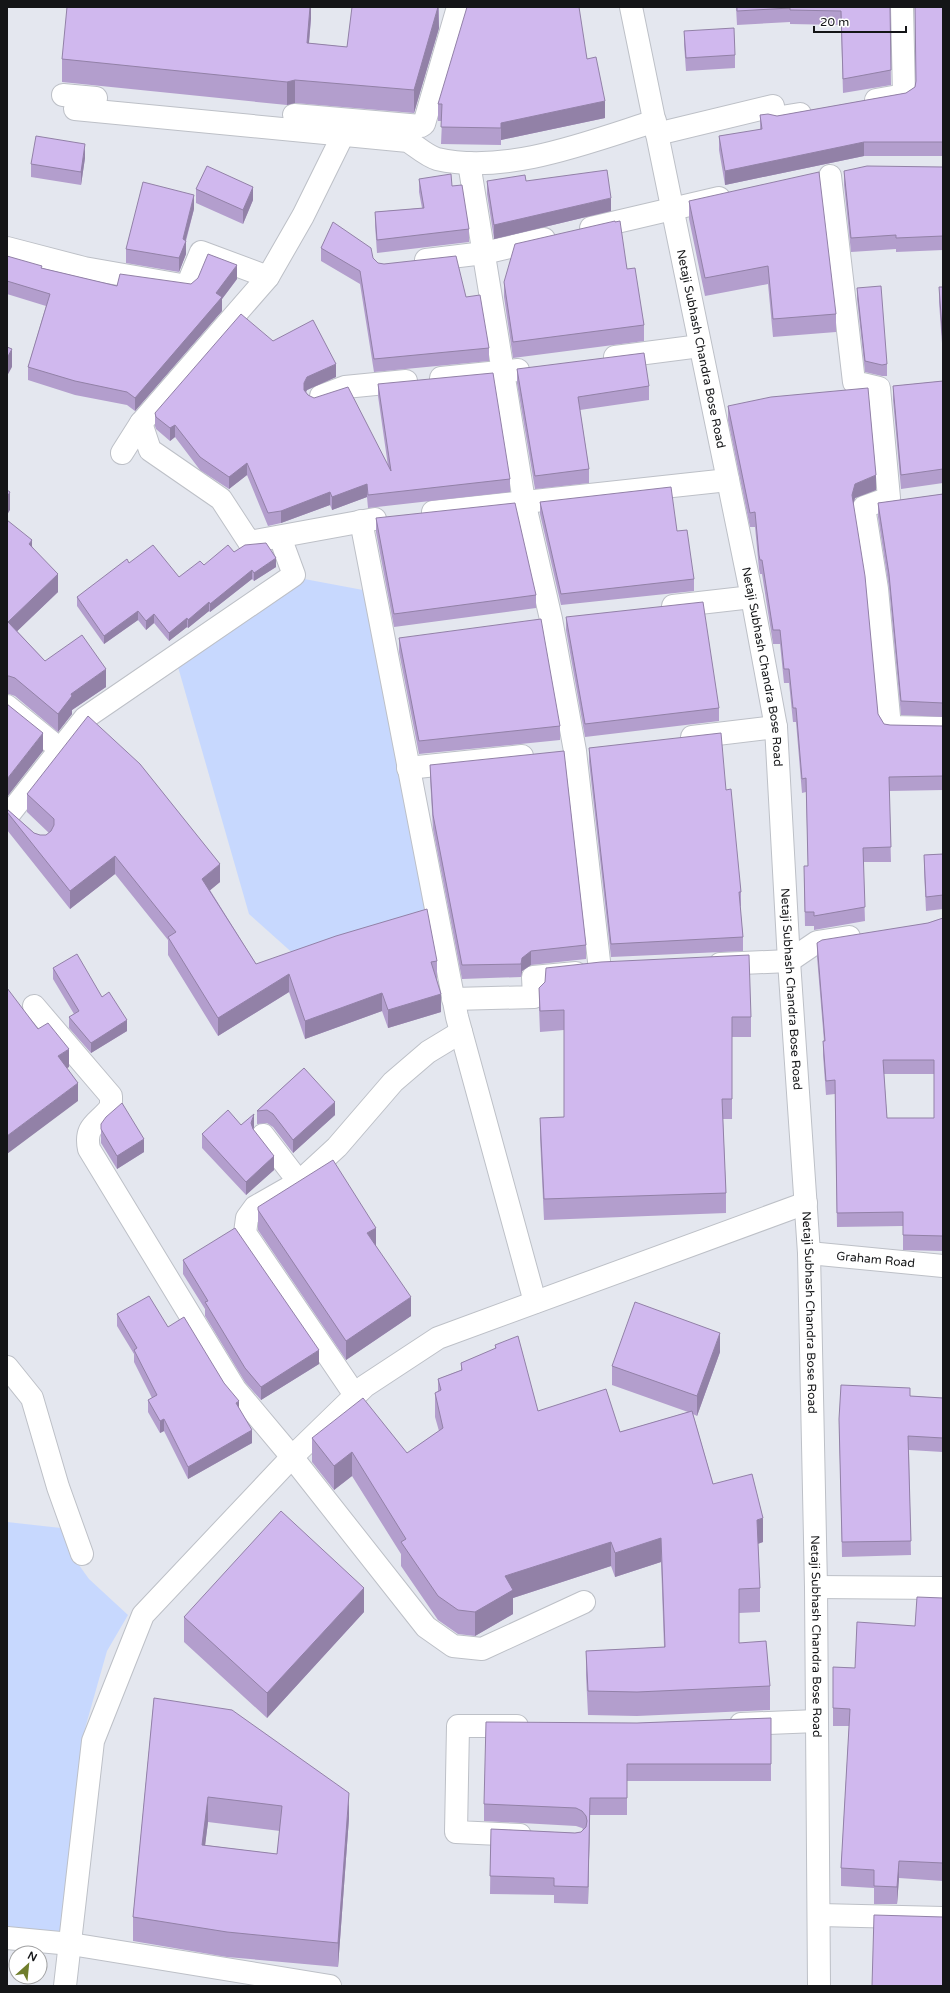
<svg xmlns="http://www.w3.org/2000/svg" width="950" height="1993" viewBox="0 0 950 1993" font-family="'Varela Round',sans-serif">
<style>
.green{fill:#c7d8fe}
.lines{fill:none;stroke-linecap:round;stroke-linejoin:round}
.minor-casing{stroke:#bdc0c7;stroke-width:24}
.major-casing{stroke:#bdc0c7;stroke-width:24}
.minor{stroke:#fff;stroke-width:22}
.major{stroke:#fff;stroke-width:22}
.wall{fill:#b39ecd;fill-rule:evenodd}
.shaded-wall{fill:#9281a7}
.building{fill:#d0b8ee;stroke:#9281a7;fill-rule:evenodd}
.labels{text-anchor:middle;stroke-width:3;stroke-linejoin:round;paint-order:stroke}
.street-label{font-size:12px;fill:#141517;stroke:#fff}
</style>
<rect width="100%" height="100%" fill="#e4e7ef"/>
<!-- green -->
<path class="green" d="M299 578 363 590 429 915 297 957 249 914 178 667Z
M7 1522 61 1528 71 1554 89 1579 128 1615 107 1651 82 1739 67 1946 7 1939Z"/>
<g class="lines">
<defs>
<g id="minor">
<path d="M63 95 96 98"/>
<path d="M876 100 904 95 902 7"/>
<path d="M75 109 408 141C417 147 427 156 437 159 506 175 589 142 655 121"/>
<path d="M294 115 421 126 424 124 458 7"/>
<path d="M657 134 773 106 775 118 800 114"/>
<path d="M469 163 524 501 551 619 575 751 600 970"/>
<path d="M830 176 854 382 879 388 889 498 864 507 877 589 890 727 943 728"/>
<path d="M591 228 719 198"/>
<path d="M7 248 84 268 187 286 201 252 268 277"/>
<path d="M426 260 484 253 544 239"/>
<path d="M615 357 700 346"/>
<path d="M441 378 518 370"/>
<path d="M321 396 345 387 406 381"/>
<path d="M141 423 150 450 221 499 249 542 375 519"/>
<path d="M122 453 141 423 268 277 303 216 343 135"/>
<path d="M433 512 728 480"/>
<path d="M361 521 457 1017 535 1302"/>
<path d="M673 606 752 597"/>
<path d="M7 706 60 749"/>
<path d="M692 737 776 727"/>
<path d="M408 768 522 756"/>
<path d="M10 813 85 718 294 575 280 537"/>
<path d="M720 964 789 961 817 942 849 937"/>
<path d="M453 999 534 997 533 977 576 973"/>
<path d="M34 1006 111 1096V1107C98 1124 84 1125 89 1149L235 1389 292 1457 426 1627 453 1646 482 1649 584 1602"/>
<path d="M263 1135 299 1182"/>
<path id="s1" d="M809 1253 943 1266"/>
<path d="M7 1367 32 1398 58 1487 82 1554"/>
<path d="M355 1395 245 1233 247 1218 255 1207 299 1182 337 1147 393 1082 428 1052 461 1032"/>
<path d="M816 1587 943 1588"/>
<path d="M741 1724 817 1721"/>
<path d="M517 1726H458L456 1832 520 1835"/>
<path d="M820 1915 943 1918"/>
<path d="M7 1938 71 1944 330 1986"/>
<path d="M65 1986 93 1741 143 1615 292 1457 365 1386 438 1338 806 1203"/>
</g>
<g id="major">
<path id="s2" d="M631 7 752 597 776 727 789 961 809 1253 816 1587 819 1986"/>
</g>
</defs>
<!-- minor casing -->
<use href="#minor" class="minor-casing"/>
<!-- major casing -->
<use href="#major" class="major-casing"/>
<!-- minor -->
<use href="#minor" class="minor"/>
<!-- major -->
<use href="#major" class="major"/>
</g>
<!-- wall -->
<path class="wall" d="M311 7V18L309 43 347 47 439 7V28L414 113 295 103 287 105 62 82V59Z
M736 7H890L891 85 843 93 841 25 790 24V22L737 25Z
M915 7H943V156H864L725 185 719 150V136L760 130V115L777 116 906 93 915 87 916 82Z
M684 31 735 55V68L686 71 684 44Z
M587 59 605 118 501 140V145L441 144 442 121H438V104Z
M85 158 81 185 31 177V164Z
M943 167V250L896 252V249L851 252 844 185V171Z
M419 179 452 186 469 229V242L377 253 375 225V212L422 208 419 192Z
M487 181 611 211 494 239 487 194Z
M196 189 253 200 243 224 196 203Z
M689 201 836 314V332L773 337 768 284 705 296 689 219Z
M194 209 186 241V254L179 272 126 263V249Z
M321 248 373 258 378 263 466 297 489 348V361L374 372 360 284 321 261Z
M7 256 42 268 117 286 191 284 237 279 222 299V311L135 411 127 405 75 395 28 380V367L46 306 7 294Z
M627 269 644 325V341L513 358 504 297V282Z
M939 287H943V357L939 302Z
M857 288 887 364V376H882L865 372 857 299Z
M273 341 336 377 307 390 306 392 308 395 388 466 378 396V384L510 479V492L368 508 367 497 332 510 330 505 281 523 268 526 247 475 229 489 200 470 175 437 170 441 156 429 155 426V413Z
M517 369 649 386V400L580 410 589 469V483L535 489 517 383Z
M943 381V483L901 489 893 400V386Z
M728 406 876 490 855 498 853 504 878 714 884 724 890 725 943 726V790L889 791 891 862H863L865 921 814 930V926H805L804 880 808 866 806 792 802 793 796 722H793L789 683H784L780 644H773L762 574H760L759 569 755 527H750L728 420Z
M943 494V717L901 715 889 588 878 517V503Z
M540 502 694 579V591L561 605 540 514Z
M376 518 536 595V608L394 627 376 532Z
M7 520 32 546 58 592 17 631 45 661 106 687 72 710V714L58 732 15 696 9 694H7Z
M234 552 276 567 254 581 252 579 210 612 209 611 188 628 187 627 169 641 154 623 146 630 138 620 104 644 77 606V597L129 563 179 577 204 565Z
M566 617 719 708V721L585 737 566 630Z
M399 638 560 726V740L419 754 399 652Z
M589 748 726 790 741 892V906H740L743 937V951L611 957 589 762Z
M430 765 586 945V959L531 965 522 971 521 977 462 979 433 829 430 778Z
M27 794 220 882 210 890 256 964 437 961V979L441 1012 388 1028 382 1011 305 1039 289 992 218 1036 168 955V940L115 874 70 909 7 830V809L34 833 40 835H46L49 833 27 812Z
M943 854V909L926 911 924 870V855Z
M943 918V1251L903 1250V1226L837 1227 835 1094 826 1095 823 1055V1041H824L817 957V943L928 923ZM884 1074H934V1118H887Z
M53 968 102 997 127 1031 91 1053 69 1028V1017L74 1014 53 979Z
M539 988 751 1017V1037H732V1119H723L726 1193V1213L544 1220 540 1138V1118L564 1117V1030L540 1032 539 1008Z
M304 1068 335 1115 293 1153 273 1127 267 1123 257 1124V1111Z
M101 1124 144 1152 117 1169 101 1143Z
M241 1125 254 1127 253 1129 274 1170 246 1195 202 1148V1134Z
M258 1210 376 1246 411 1316 346 1360 258 1230Z
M183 1260 319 1364 261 1400 245 1382 205 1316V1309L183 1274Z
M117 1314 168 1327 239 1408 252 1443 188 1479 164 1431 160 1433 148 1412V1400L152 1398 134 1362V1354L117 1326Z
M495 1345 538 1411 620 1432 688 1412 612 1385V1366L720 1352 697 1416 693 1414 713 1484 763 1542 758 1544 760 1588V1612L739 1613V1643L770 1686V1710L637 1716 588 1715 586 1675V1651L664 1647 661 1562 615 1577 611 1566 513 1598V1614L475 1636 458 1634 438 1620 401 1566V1554L352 1476 334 1490 312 1462V1438L407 1453 439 1431 435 1417V1393L438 1391V1379L461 1370V1363L495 1349Z
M910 1396 943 1398V1452L909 1450 911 1555 842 1557 839 1419Z
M943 1598V1881L899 1878 897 1904H874V1888L841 1886V1868L849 1726H833V1667L855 1668 915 1626Z
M364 1612 267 1718 184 1642V1617Z
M154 1698 349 1818 338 1967 227 1957 133 1941V1917ZM208 1822 280 1831 277 1854 205 1845Z
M771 1718V1781H627V1815H590L588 1904 554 1903V1895L490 1894 491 1829 575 1833 581 1832 583 1829 582 1828 576 1826 484 1821V1804L637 1723Z"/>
<!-- shaded-wall -->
<path class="shaded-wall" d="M310 7H311V18L307 65V43Z
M438 7 439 28 414 113V90Z
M295 80V103L287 105V82Z
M605 101V118L501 140V145V123Z
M864 142V156L725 185V171Z
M85 144V158L81 185V172Z
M253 187V200L243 224V210Z
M194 195V209L184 246 186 241V254L179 272V258L183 239Z
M611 198V211L494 239V225Z
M237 265V279L222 299V311L135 411V398Z
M12 349V367L7 376V358Z
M336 364V377L307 390 304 396V383L307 377Z
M175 425V437L170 441V428Z
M247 463V475L229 489V477Z
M876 475V490L855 498 852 509V495L855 484Z
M367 484V497L332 510V497Z
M10 492V510L7 515V497Z
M330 492V505L281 523V511Z
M32 540V558L29 544Z
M276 558V567L254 581V573Z
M252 570V579L210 612V604Z
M58 574V592L8 640V622Z
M209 602V611L188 628V620Z
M138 611V620L104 644V636Z
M154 614V623L146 630V621Z
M187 618V627L169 641V633Z
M106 669V687L72 710V714L58 732V714L71 694Z
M43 733V751L7 797V779Z
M115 856V874L70 909V891Z
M220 864V882L202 897V879Z
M531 951V965L522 971 521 977V964L522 958Z
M289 974V992L218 1036V1018Z
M382 993V1011L305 1039V1021Z
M441 994V1012L388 1028V1010Z
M127 1020V1031L91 1053V1043Z
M69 1049V1067L58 1074V1056Z
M78 1083V1101L7 1154V1136Z
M335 1102V1115L293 1153V1140Z
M254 1114V1127L251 1136V1123Z
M144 1139V1152L117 1169V1156Z
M274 1156V1170L246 1195V1182Z
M376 1228V1247L367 1233Z
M411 1297V1316L346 1360V1341Z
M720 1333V1352L697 1416V1396Z
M319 1350V1364L261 1400V1387Z
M239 1401V1413L236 1403Z
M164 1419V1431L160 1433V1421Z
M252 1430V1443L188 1479V1467Z
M352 1452V1476L334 1490V1466Z
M763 1518V1542L757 1544V1520Z
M661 1538V1562L615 1577V1553Z
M611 1542V1566L513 1598V1614L475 1636V1612L505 1576Z
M364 1588V1612L267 1718V1693Z
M349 1793V1818L338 1967V1943Z
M208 1797V1822L202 1870V1845Z
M590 1798V1815L588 1904V1887Z
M899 1861V1878L897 1904V1887Z"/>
<!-- building -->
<path class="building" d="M67 7H310L307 43 347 47 352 7H438L414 90 295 80 287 82 62 59Z
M467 7H579L587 59 596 57 605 101 501 123V128L441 127 442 104H438Z
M737 7H890L891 70 843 79 841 11 790 10V8L737 11Z
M915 7H943V142H864L725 171 719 136 762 129 760 115 768 114 777 116 906 93 915 87 916 81Z
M734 28 735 55 686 58 684 31Z
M36 136 85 144 81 172 31 164Z
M207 166 253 187 243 210 196 189Z
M867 166 943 167V236L896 238V235L851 238 844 171Z
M607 170 611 198 494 225 487 181 525 175 526 181Z
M819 172 836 314 773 319 768 266 705 278 689 201Z
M451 174 452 186 462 185 469 229 377 240 375 212 424 208 419 179Z
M143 182 194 195 183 239 186 241 179 258 126 249Z
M615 221V222L620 221 627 269 635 268 644 325 513 342 504 282 515 244Z
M333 222 371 248 373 258 378 263 384 264 456 256 466 297 480 295 489 348 374 359 360 271 321 248Z
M208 254 237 265 216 293 222 297 135 398 127 392 75 381 28 367 50 294 7 281V256L42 266 41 268 117 286 120 274 191 284 198 278Z
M881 286 887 364 882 365 865 361 857 288Z
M939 287H943V343Z
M241 314 273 341 313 320 336 364 307 377 304 383V390L308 395 314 398 348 387 391 471 378 384 493 373 510 479 368 495 367 484 332 497 330 492 281 511 268 513 247 463 229 477 200 457 175 425 170 428 156 417 155 413Z
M7 347 12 349 7 358Z
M644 353 649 386 578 397 589 469 535 476 517 369Z
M943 381V469L901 475 893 386Z
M868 388 876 475 855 484 852 495 865 576 878 714 884 724 890 725 943 726V776L889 777 891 847 863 848 865 907 814 916V912H805L804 866H808L806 778 802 779 796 708H793L789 669H784L780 630H773L762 560H760L759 555 755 512 750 513 728 406 771 397Z
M671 487 677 531 687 530 694 579 561 594 540 502Z
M7 490 10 492 7 497Z
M943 494V703L901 701 889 574 878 503Z
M515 503 536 595 394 614 376 518Z
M7 520 32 540 29 544 58 574 8 622 45 661 82 635 106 669 71 694 72 696 58 714 15 678 9 676H7Z
M266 543 276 558 254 573 252 570 210 604 209 602 188 620 187 618 169 633 154 614 146 621 138 611 104 636 77 597 127 559 129 563 153 545 179 577 200 561 204 565 228 545 234 552 245 545Z
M703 602 719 708 585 724 566 617Z
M541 619 560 726 419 741 399 638Z
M7 704 43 733 7 779Z
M88 716 140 764 220 864 202 879 256 964 336 936 427 909 437 961 431 962 441 994 388 1010 382 993 305 1021 289 974 218 1018 168 937 176 932 115 856 70 891 7 812V809L34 833 40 835H46L51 831 54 825V819L27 794Z
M721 733 726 790 731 789 741 892H739L743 937 611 944 589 748Z
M564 751 586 945 531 951 522 958 521 964 462 965 433 815 430 765Z
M943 854V895L926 897 924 855Z
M943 918V1236L903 1235V1212L837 1213 835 1080 826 1081 823 1041H825L817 943 822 940 928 923ZM883 1060H934V1118H887Z
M77 954 102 997 109 992 127 1020 91 1043 69 1017 79 1011 53 968Z
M749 955 751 1017H732V1099H722L726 1193 544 1199 540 1118 564 1117V1010L540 1011 539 988 545 982 546 968 601 962Z
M7 988 38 1029 48 1023 69 1049 58 1056 78 1083 7 1136Z
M304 1068 335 1102 293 1140 273 1114 267 1110 257 1111Z
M122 1103 144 1139 117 1156 101 1129V1124L106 1117Z
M228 1110 241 1125 254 1114 251 1123 253 1129 274 1156 246 1182 202 1134Z
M333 1160 376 1228 367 1233 411 1297 346 1341 258 1210V1207Z
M235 1228 319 1350 261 1387 245 1368 205 1302 208 1301 183 1260Z
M149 1296 168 1327 184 1317 224 1383 239 1401 236 1403 252 1430 188 1467 164 1419 160 1421 148 1400 157 1395 134 1350 137 1348 117 1314Z
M635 1302 720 1333 697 1396 612 1366Z
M518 1336 538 1411 606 1389 620 1432 692 1411 713 1484 752 1474 763 1518 757 1520 760 1588 739 1589V1643L766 1641 770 1686 637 1692 588 1691 586 1651 665 1647 661 1538 615 1553 611 1542 505 1576 513 1590 475 1612 458 1610 438 1596 401 1542 406 1539 352 1452 334 1466 312 1438 363 1398 407 1453 443 1428 435 1393 441 1390 438 1379 462 1370 461 1363 496 1348 495 1345Z
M841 1385 910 1388V1396L943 1398V1438L908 1436 911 1541 842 1542 839 1419Z
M281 1511 364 1588 267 1693 184 1617Z
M917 1597 943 1598V1863L899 1861 897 1887 874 1886V1870L841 1868 850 1709 833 1708V1667L855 1668 857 1622 915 1626Z
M154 1698 232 1710 349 1793 338 1943 227 1932 133 1917ZM208 1797 282 1806 277 1854 202 1845Z
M771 1718V1764H627V1798H590L588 1887 554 1886V1878L490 1876 491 1829 575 1833 581 1832 586 1827 587 1821 586 1816 582 1811 576 1808 484 1804 486 1722 637 1723Z
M874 1915 943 1917V1986H872Z"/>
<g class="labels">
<!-- street labels -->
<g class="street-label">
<text dy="4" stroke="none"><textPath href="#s2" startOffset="349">Netaji Subhash Chandra Bose Road</textPath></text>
<text dy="4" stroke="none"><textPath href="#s2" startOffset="673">Netaji Subhash Chandra Bose Road</textPath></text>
<text dy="4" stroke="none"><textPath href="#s2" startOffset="997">Netaji Subhash Chandra Bose Road</textPath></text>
<text dy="4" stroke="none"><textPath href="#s1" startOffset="67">Graham Road</textPath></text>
<text dy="4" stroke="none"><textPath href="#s2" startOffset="1321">Netaji Subhash Chandra Bose Road</textPath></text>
<text dy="4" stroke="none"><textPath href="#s2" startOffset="1645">Netaji Subhash Chandra Bose Road</textPath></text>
</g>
</g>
<!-- border -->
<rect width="950" height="1993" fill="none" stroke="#141517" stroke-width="16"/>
<!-- north arrow -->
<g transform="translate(28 1965) rotate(27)"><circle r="19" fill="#ffffff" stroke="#a1a1a2"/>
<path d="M0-3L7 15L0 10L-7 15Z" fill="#707e2c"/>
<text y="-6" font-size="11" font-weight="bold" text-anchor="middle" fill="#141517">N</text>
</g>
<!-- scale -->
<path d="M814 26v6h92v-6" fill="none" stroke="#141517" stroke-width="2"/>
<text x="820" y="26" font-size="12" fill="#141517" stroke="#ffffff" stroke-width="3" paint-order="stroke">20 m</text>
</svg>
